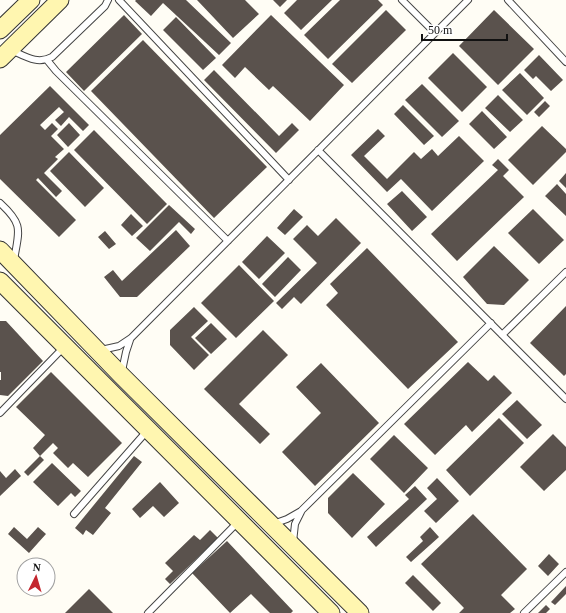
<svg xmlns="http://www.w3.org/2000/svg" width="566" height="613" viewBox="0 0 566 613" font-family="Georgia,serif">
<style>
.building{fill:#5a524d}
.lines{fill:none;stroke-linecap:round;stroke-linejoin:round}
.service-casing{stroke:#444;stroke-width:8}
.secondary-casing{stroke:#333;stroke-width:19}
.service{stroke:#fff;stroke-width:6}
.secondary{stroke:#fff6b0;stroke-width:17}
</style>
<rect width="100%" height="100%" fill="#fffdf5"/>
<!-- building -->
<path class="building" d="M136 0H186L231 43 219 55 163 3 151 16 135 1Z
M197 0H245L259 14 233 38Z
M273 0H287L280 7Z
M297 0H332L301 30 284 13Z
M340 0H378L383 5 328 59 304 35Z
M386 10 406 30 352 83 332 64Z
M494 10 534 49 498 85 459 46Z
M124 15 142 34 84 91 66 72Z
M271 15 344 85 310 121 273 86 269 90 245 67 235 78 222 65Z
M176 17 216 58 203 70 163 30Z
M143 40 267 167 214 218 91 91Z
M453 53 487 87 462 112 428 78Z
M539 55 563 80 551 91 536 76 533 79 524 70Z
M214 70 279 136 292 123 299 130 276 153 204 80Z
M520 73 544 98 527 115 502 90Z
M422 84 459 121 442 137 405 100Z
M50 86 89 125 83 131 69 117 61 126 55 120 64 112 59 107 40 125 45 130 52 123 58 129 51 136 64 149 55 157 58 159 44 173 62 191 56 197 38 178 36 180 76 220 59 237 0 179V135Z
M498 95 523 120 510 132 485 108Z
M545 101 550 106 539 117 534 112Z
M403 105 434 136 424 145 394 114Z
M482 111 507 137 494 149 469 124Z
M69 123 80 135 68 147 57 135Z
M542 126 566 149V152L533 185 508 160Z
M378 129 385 136 364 156 387 179 414 152 421 159 432 149 438 156 459 136 484 161 432 211 401 179 387 192 351 155Z
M94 130 167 204 147 224 74 150Z
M69 152 104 188 85 207 50 171Z
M498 159 509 170 503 176 524 197 457 261 431 234 498 170 492 165Z
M566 173V188L559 181Z
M557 184 566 194V216L545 196Z
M402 191 427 217 412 231 387 204Z
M169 205 195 229 191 234 179 222 150 251 136 238Z
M294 209 303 217 285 235 277 228Z
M533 209 564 240 539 264 508 233Z
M131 214 143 226 132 236 121 225Z
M336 218 361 243 301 304 294 297 282 309 276 303 317 263 293 239 307 225 318 236Z
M176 230 190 246 137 297H120L104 277 113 270 122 281Z
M105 231 116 244 109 249 98 237Z
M267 236 285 253 259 279 242 262Z
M494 246 529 280 504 305 487 304 463 277Z
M367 248 458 342 408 389 326 305 338 293 330 284Z
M288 257 301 270 275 297 262 284Z
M239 265 274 301 236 338 201 303Z
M566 306V374L564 376 530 343Z
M194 307 208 321 191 337 209 355 194 370 170 345V330Z
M0 321H6L43 361 8 396 0 395V380H1V372H0Z
M211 323 227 339 211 354 195 338Z
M263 330 288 355 239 404 270 434 260 444 204 389Z
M468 362 488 381 494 375 512 393 472 432 466 425 435 455 404 424Z
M321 363 379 423 315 486 282 452 321 413 296 387Z
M51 372 122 443 88 477 73 463 68 468 53 453 58 448 53 443 40 456 33 448 45 435 16 407Z
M517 400 542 425 527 439 502 414Z
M499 418 524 443 470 496 446 470Z
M553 434 566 447V470L544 491 520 467Z
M394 435 428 468 404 493 370 459Z
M40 456 44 460 28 476 24 472Z
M134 456 142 462 105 508 111 513 93 535 86 530 83 535 75 528Z
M52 463 81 491 75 497 71 493 58 506 33 482Z
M15 469 21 476 0 496V471L6 478Z
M353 473 385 504 352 538 328 513V498Z
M437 478 459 501 436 523 424 511 437 499 427 488Z
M160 482 179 503 164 517 153 506 140 518 132 509Z
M415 486 427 499 376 547 367 537 409 499 405 495Z
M473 514 527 569 501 595 515 609 510 613H459L464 608 421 564Z
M14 527 27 539 38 527 46 534 29 553 8 534Z
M430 527 439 537 411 562 406 557 423 541 420 537Z
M210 530 218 538 170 584 165 579 173 571 165 563 194 535 200 540Z
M227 541 293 611 291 613H270L251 594 230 613 192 573Z
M549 554 559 564 548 576 538 566Z
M413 575 441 603 433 611 405 583Z
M566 586V594L555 605 551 602Z
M89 589 113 613H65Z
M546 605 550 609 546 613H538Z"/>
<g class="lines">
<defs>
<path id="service" d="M119 0 289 180
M402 0 435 33
M508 0 566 62
M11 50C25 56 37 65 52 57L105 6 108 0
M47 60 56 71 228 241
M318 150 566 399
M0 203C24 225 19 230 14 260
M502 335 566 272
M101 350 119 346 131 338 468 0
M122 371 126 352 130 340
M0 413 64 347
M74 514 147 431
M273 524 287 519 301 511 491 323
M293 542 295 524 301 512
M148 613 238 522
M524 613 566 572"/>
<path id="secondary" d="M0 30 31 0
M0 59 60 0
M0 250 121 375 360 613
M0 281 331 613"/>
</defs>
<!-- service casing -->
<use href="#service" class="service-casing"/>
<!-- secondary casing -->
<use href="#secondary" class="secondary-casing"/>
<!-- service -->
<use href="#service" class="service"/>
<!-- secondary -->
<use href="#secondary" class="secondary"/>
</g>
<!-- north arrow -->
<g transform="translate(36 577) rotate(5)"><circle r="19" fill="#ffffff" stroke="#a0a0a0"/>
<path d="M0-3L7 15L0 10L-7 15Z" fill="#c4262e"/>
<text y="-6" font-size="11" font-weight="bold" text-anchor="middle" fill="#111111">N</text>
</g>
<!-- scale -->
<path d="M422 34v6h85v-6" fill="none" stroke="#111111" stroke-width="2"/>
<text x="428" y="34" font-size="12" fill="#111111" stroke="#ffffff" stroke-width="3" paint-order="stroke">50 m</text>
</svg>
